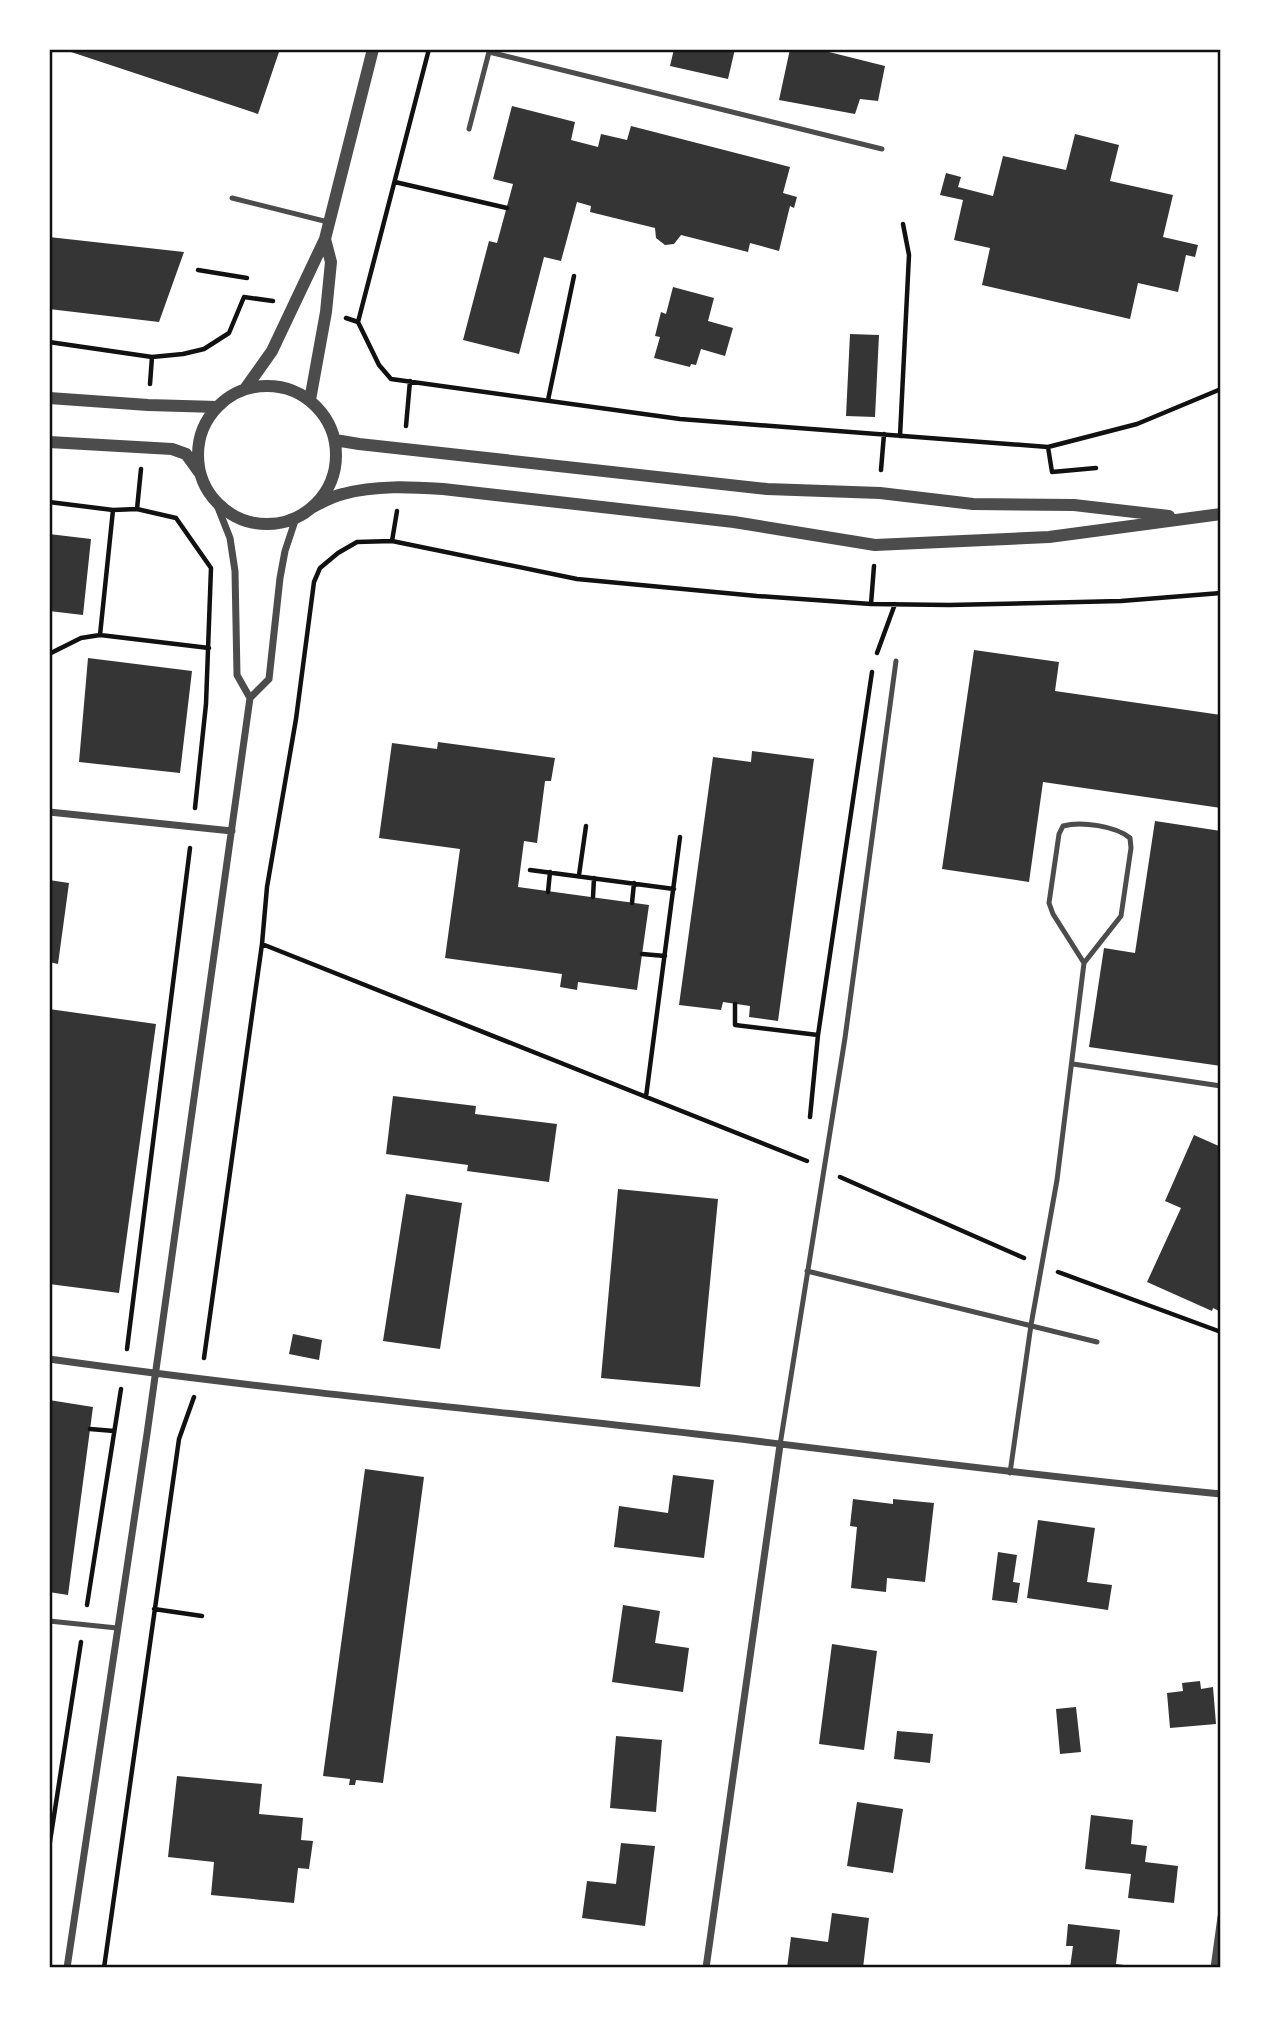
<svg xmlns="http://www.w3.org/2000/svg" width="1270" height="2017" viewBox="0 0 1270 2017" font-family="'Space Grotesk',sans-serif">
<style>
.building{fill:#353535}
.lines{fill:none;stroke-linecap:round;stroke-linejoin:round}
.path{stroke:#111;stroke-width:4.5}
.service{stroke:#4c4c4c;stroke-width:5}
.minor{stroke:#4c4c4c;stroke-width:7}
.tertiary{stroke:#4c4c4c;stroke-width:12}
.neatline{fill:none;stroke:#111;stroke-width:2.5}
</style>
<rect width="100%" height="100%" fill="#fff"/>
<!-- building -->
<path class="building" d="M62 49H280L258 114Z
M674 49H735L728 79 670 66Z
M790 49H817L885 66 878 101 860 99 855 114 779 100Z
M512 106 575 122 571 140 598 147 601 134 627 140 631 126 790 167 783 193 797 197 794 208 790 206 779 251 750 243 748 252 681 235 674 244 665 245 656 238 655 228 590 212 591 206 577 202 561 261 544 257 519 354 463 340 489 241 497 243 513 184 493 179Z
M1075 134 1119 145 1110 181 1173 195 1163 237 1198 245 1195 257 1186 255 1178 292 1138 283 1130 319 982 285 990 248 954 240 963 200 940 195 946 173 961 177 958 187 993 196 1003 156 1066 170Z
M49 237 184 252 159 322 49 309Z
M673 287 714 298 708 321 733 328 725 356 701 349 696 365 691 364 690 367 654 358 660 337 655 336 661 312 666 314Z
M850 334 879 335 875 417 846 416Z
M49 534 91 539 83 615 49 611Z
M974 650 1059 662 1055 691 1221 715V808L1043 782 1029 882 942 869Z
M88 658 192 671 180 773 79 762Z
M438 742 555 758 551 781H545L537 843 524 841 518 887 649 905 637 990 578 982 577 990 560 987 562 974 445 958 460 849 379 838 392 743 437 749Z
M752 751 814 759 778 1021 749 1017 750 1006 723 1002 721 1010 679 1005 713 757 751 762Z
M1155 821 1221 831V1066L1089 1047 1104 948 1135 953Z
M49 880 69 883 58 964 49 962Z
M49 1009 156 1024 119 1293 49 1284Z
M393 1096 476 1106 475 1114 557 1124 549 1182 467 1171 468 1165 386 1154Z
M1194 1135 1221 1147V1312L1213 1308 1212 1311 1147 1282 1181 1208 1165 1201Z
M618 1189 718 1199 700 1387 601 1378Z
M406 1194 462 1203 440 1349 383 1341Z
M293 1334 322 1340 319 1360 289 1354Z
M49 1400 93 1407 68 1595 49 1592Z
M365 1469 424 1477 383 1783 356 1780 355 1785H349L350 1779 323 1776Z
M673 1475 714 1480 704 1558 614 1547 619 1506 668 1513Z
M853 1499 893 1504V1499L934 1503 925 1582 887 1578 886 1592 851 1588 857 1527 850 1526Z
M1038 1520 1095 1528 1087 1582 1112 1585 1108 1610 1027 1598Z
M998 1552 1017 1555 1013 1582 1020 1583 1017 1603 992 1600Z
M623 1605 660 1611 655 1643 689 1648 683 1692 612 1682Z
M832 1644 877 1651 864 1750 819 1744Z
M1200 1681 1201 1689 1213 1687 1216 1724 1170 1728 1167 1693 1183 1691 1182 1683Z
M1076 1707 1081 1752 1060 1754 1056 1709Z
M897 1731 933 1734 930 1763 894 1759Z
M616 1736 662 1740 656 1812 610 1808Z
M177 1776 262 1784 259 1814 303 1818 301 1840 313 1841 309 1869 298 1868 294 1903 211 1895 214 1862 168 1857Z
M857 1802 903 1809 893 1873 847 1866Z
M1091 1815 1133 1820 1131 1844 1147 1846 1145 1862 1178 1866 1174 1903 1128 1898 1131 1874 1085 1869Z
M621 1843 655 1846 645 1926 582 1918 587 1881 616 1884Z
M832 1913 869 1918 863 1968H787L791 1937 828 1942Z
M1068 1924 1120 1930 1116 1964 1124 1965V1968H1070L1073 1946H1066Z"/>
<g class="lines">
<!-- path -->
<path class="path" d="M395 182 507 208
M198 270 247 278
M346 318 358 322 379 365 391 379 680 419 1048 447 1137 424 1221 389
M358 322 429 49
M49 342 152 357 183 354 204 349 229 333 244 297 273 301
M150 384 152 357
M548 400 574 276
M406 426 410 381
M900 436 909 255 903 224
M1048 447 1052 472 1096 468
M881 470 884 434
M49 502 113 510 137 509 176 518 211 568 206 704 195 808
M137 509 141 469
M113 510 100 635 209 648
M392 541 397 511
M871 604 874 566
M877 653 895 604
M49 654 81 638 100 635
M530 870 674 889
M579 875 586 826
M548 892 550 872
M593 897 594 878
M632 903 634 883
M262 944 807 1161
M642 954 665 956
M735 1004V1025L818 1035
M646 1097 680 837
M810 1117 818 1035 872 672
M840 1177 1024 1258
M1058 1272 1221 1332
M127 1349 190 848
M204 1358 262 944 267 887 296 719 314 582 320 568 338 553 357 542 392 541 577 579 757 596 871 604 949 605 1121 601 1221 593
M90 1429 114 1431
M87 1605 121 1389
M154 1609 202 1616
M49 1848 81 1642
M104 1968 179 1439 194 1397"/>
<!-- service -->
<path class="service" d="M469 129 489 52 882 149
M232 198 328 222
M1073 1064 1221 1086
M807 1271 1097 1342
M780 1445 845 1038 896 661
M1010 1473 1031 1325 1057 1180 1084 963 1121 916 1131 848 1130 838C1116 826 1081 821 1063 826L1059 834 1049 903 1053 914 1084 963
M49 1621 117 1628"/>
<!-- minor -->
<path class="minor" d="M250 698 269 679 280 578 285 551 296 518
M49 812 232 831
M49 1359C284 1392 520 1413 756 1441 911 1460 1065 1479 1221 1494
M67 1968 147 1434 250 698 237 675 235 571 230 538 215 500
M706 1968 780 1445
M1214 1968 1221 1917"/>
<!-- tertiary -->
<path class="tertiary" d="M198 455a69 69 0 1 1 138 0a69 69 0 1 1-138 0Z
M245 389 272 351 325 239 373 49
M49 398 148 405 217 407
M310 400 326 312 331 262 325 239
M335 440 359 444 767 489 880 493 973 504 1074 505 1169 516
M49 442 172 449 186 454 199 472
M313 507C322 502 333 496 343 494 376 485 410 487 443 489L734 522 875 545 1049 537 1221 514"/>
</g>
<!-- border -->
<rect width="1270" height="2017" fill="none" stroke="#ffffff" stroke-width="102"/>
<rect x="51" y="51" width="1168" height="1915" class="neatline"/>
</svg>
